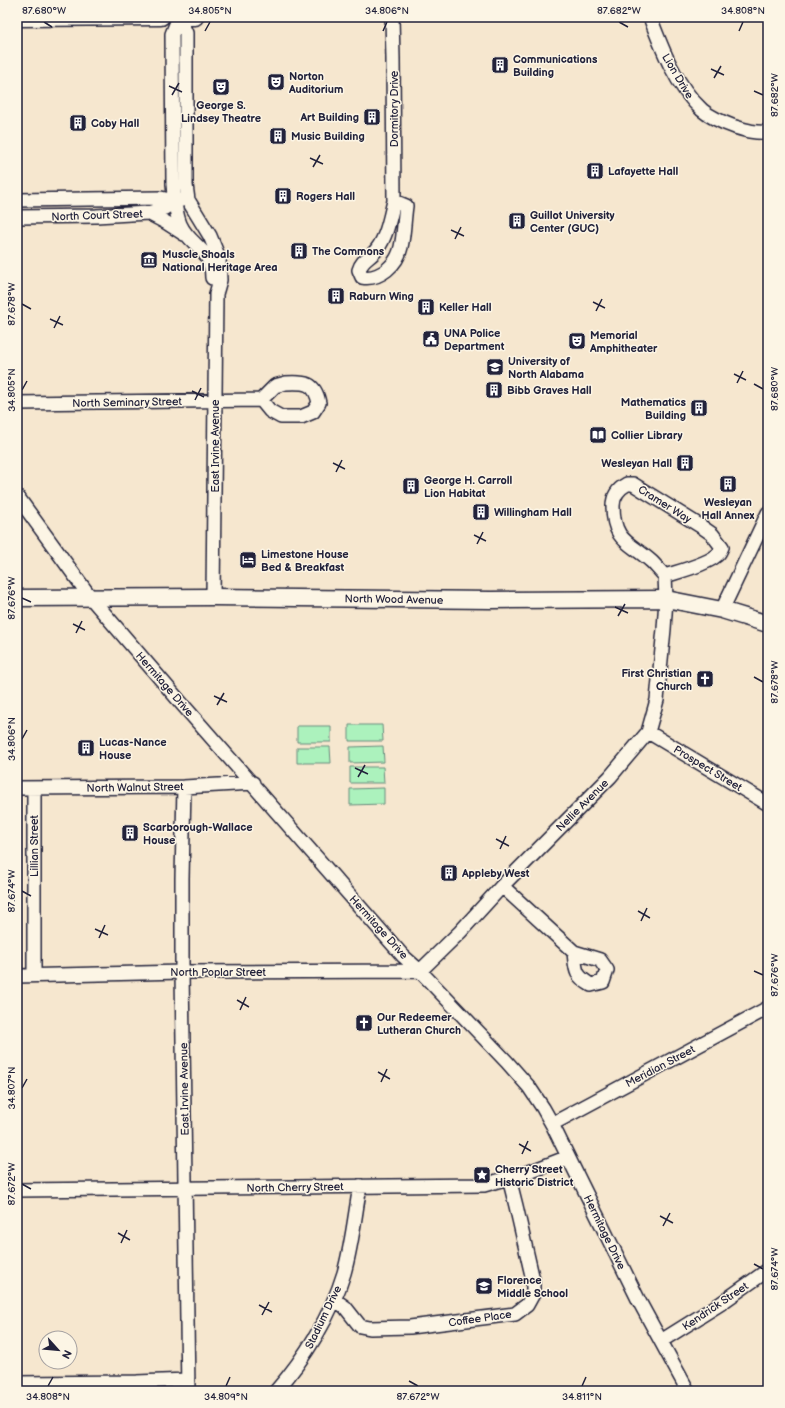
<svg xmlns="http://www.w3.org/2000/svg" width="785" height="1408" viewBox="0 0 785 1408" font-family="'Balsamiq Sans',sans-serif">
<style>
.park{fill:#acf2bd;stroke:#678a7c}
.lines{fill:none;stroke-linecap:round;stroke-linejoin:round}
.minor-casing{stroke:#22223b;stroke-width:16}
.major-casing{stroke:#22223b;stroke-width:19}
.minor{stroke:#fcf5e5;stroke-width:13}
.major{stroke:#fcf5e5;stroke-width:16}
.ticks{fill:none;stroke:#22223b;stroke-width:1.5}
.labels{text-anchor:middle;stroke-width:3;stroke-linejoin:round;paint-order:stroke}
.poi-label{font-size:11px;font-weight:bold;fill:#22223b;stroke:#fcf5e5;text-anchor:start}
.street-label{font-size:11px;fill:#22223b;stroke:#fcf5e5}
.neatline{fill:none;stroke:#22223b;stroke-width:1.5}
.ticks-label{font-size:10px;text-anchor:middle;fill:#22223b}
</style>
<rect width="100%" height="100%" fill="#f6e7cf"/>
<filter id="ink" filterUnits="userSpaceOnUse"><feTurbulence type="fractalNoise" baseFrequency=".025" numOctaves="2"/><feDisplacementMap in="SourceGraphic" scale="8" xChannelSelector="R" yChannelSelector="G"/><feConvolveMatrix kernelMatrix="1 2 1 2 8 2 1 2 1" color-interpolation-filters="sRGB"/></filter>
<g filter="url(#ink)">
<!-- park -->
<path class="park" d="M349 725H382L383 741H349Z
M297 726H331V742H297Z
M383 746 384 762 350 763V747Z
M297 747H330L331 763H297Z
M350 767H383L384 783H350Z
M384 788V804L350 805V789Z"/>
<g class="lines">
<defs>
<path id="minor" d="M179 17 186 33V185L188 200 210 236 219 258 220 280 216 294 213 597
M179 17 172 34 173 184C174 197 175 212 180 224 190 247 212 247 212 278
M392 17 393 59 394 201 406 206C404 220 404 234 401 247 397 265 380 280 362 277L359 270C362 259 371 258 377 249 387 236 390 217 394 201
M650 17C662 49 676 86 702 110 711 118 724 123 735 127 748 131 755 133 768 132
M17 200 161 198 175 201 182 200
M148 213 167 223 184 234
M17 217 96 216 148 213 165 208 175 201
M286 383C305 382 315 382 319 403L313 412 301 417H281L270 411 261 400 275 386Z
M17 403 261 400
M627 484H633L702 527 712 534 722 547C721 549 720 552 719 553 712 563 677 572 665 576 660 571 656 566 652 562 630 542 613 542 613 506 613 496 618 489 627 484Z
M17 496 91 598 182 704 403 956 420 971 507 1062 529 1087 543 1108 552 1124 639 1301 688 1391
M722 610 768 513
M648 732 768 804
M184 787 182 878V972L188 1391
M17 788 184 787 253 783
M502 886 574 952
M574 952 600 960 607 970 603 982 591 985C574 975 576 970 574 952Z
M34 975V788
M17 976 182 972 420 971 460 932 502 886 610 777 648 732 657 700 664 629 666 599 665 576
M552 1124 768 1008
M17 1190 484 1185 532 1171 568 1157
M335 1300 345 1307 360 1326 370 1328 410 1327 515 1314 527 1305 533 1294V1280L516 1206 509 1178
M661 1341 720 1304 768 1270
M17 1383 137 1382 187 1380
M276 1391C305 1358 331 1316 344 1273 352 1245 355 1215 360 1186"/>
<path id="major" d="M178 17H195
M17 18 161 17
M17 598 213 597 491 600 666 599 722 610 768 624"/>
</defs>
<!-- minor casing -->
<use href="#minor" class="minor-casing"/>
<!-- major casing -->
<use href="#major" class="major-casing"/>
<!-- minor -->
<use href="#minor" class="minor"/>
<!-- major -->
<use href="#major" class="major"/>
</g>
</g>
<!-- ticks -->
<path class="ticks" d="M44 22 52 27M619 22 628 27M205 31 210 22M383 31 387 22M739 31 743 22M711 69 724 75M714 78 721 66M169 86 182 92M754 91 763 95M172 95 179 83M310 158 323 164M313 167 320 155M451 230 464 236M455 239 461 227M593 302 605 308M22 304 31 309M596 311 602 299M50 319 63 325M54 328 60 316M734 374 746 380M737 383 743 371M754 384 763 389M22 390 27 381M192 391 204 397M195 400 201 388M333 463 345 469M336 472 342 460M474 535 486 541M477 544 483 532M22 598 31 602M615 607 628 613M618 616 625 604M73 624 85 630M76 633 82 621M754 677 763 682M214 696 227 702M217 705 224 693M22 739 27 730M355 768 368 774M358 777 365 765M496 839 509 846M500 849 506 836M22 891 31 896M638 911 650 918M641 921 647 908M95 929 108 935M99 938 105 925M754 971 763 975M237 1000 249 1007M240 1010 246 997M378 1072 390 1079M381 1082 387 1069M22 1088 27 1079M519 1144 531 1151M522 1154 528 1141M22 1184 31 1189M660 1216 673 1223M663 1226 670 1213M118 1233 130 1240M121 1243 127 1230M754 1264 763 1269M259 1305 272 1312M262 1315 269 1302M409 1381 418 1386M48 1386 53 1377M226 1386 230 1377M582 1386 586 1377"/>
<!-- icons -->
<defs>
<symbol id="building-square" viewBox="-11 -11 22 22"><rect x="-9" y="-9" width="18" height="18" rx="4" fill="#22223b" stroke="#fcf5e5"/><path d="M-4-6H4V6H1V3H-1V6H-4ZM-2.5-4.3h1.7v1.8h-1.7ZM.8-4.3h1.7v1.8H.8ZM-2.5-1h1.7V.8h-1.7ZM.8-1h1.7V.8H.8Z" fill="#fff"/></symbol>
<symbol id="theatre-square" viewBox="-11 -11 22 22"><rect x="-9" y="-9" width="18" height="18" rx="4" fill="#22223b" stroke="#fcf5e5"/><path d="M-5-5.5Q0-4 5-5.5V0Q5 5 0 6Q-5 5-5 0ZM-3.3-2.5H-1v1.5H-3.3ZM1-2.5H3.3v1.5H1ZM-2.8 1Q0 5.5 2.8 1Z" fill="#fff"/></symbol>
<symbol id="museum-square" viewBox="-11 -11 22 22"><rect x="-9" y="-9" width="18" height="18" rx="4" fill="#22223b" stroke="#fcf5e5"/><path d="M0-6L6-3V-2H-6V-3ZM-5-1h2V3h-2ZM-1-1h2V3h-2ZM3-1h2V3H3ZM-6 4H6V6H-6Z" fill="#fff"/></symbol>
<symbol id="civic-square" viewBox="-11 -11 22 22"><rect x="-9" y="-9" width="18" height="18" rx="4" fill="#22223b" stroke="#fcf5e5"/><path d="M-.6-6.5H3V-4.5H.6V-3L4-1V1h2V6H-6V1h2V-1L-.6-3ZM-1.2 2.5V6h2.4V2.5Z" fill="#fff"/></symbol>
<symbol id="university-square" viewBox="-11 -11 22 22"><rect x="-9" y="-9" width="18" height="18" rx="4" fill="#22223b" stroke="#fcf5e5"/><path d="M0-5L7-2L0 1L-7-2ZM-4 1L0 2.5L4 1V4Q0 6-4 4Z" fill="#fff"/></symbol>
<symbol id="library-square" viewBox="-11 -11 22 22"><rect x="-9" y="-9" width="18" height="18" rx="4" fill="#22223b" stroke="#fcf5e5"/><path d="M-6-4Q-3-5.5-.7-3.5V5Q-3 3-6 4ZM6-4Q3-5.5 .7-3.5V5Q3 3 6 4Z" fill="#fff"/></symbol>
<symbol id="hotel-square" viewBox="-11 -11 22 22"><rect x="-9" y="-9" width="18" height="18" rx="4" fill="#22223b" stroke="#fcf5e5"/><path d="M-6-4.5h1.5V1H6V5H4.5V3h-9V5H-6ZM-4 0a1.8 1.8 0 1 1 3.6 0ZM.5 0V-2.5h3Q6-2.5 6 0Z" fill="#fff"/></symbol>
<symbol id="church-square" viewBox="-11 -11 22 22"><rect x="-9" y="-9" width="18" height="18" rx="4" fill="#22223b" stroke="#fcf5e5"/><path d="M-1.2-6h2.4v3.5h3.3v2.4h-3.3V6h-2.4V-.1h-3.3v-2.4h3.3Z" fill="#fff"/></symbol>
<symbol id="sight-square" viewBox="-11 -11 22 22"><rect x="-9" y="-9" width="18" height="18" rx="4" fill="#22223b" stroke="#fcf5e5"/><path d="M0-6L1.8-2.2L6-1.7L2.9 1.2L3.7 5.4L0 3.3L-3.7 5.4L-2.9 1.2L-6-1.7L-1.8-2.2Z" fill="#fff"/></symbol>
<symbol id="school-square" viewBox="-11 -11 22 22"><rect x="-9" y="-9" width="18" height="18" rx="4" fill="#22223b" stroke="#fcf5e5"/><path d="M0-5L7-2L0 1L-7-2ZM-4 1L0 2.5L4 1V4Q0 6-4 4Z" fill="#fff"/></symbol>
</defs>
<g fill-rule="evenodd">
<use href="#building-square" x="490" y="55" width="20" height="20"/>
<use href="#theatre-square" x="266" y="72" width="20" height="20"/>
<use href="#theatre-square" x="211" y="77" width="20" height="20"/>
<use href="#building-square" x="362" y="107" width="20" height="20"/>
<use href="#building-square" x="68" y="113" width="20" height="20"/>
<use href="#building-square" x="268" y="126" width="20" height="20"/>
<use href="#building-square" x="585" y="161" width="20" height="20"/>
<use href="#building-square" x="273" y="186" width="20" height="20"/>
<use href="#building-square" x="507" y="211" width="20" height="20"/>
<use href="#building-square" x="289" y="241" width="20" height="20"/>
<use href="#museum-square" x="139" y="250" width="20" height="20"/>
<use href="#building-square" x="326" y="286" width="20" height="20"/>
<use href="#building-square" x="416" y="297" width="20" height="20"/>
<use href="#civic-square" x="421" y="329" width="20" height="20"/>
<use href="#theatre-square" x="567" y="331" width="20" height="20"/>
<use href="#university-square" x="485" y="357" width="20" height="20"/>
<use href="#building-square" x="484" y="380" width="20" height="20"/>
<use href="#building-square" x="689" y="398" width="20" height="20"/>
<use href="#library-square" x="588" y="425" width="20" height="20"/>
<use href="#building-square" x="675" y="453" width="20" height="20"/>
<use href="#building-square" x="718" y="474" width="20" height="20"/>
<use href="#building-square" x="401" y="476" width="20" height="20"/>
<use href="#building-square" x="471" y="502" width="20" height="20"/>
<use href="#hotel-square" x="238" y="550" width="20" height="20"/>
<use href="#church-square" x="695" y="669" width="20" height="20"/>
<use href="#building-square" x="76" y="738" width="20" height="20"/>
<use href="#building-square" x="120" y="823" width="20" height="20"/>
<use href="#building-square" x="439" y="863" width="20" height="20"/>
<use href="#church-square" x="354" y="1013" width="20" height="20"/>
<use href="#sight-square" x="472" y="1165" width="20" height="20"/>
<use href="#school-square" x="474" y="1276" width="20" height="20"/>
</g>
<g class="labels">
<!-- poi labels -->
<g class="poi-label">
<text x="513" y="63">Communications<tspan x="513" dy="13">Building</tspan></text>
<text x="289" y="80">Norton<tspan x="289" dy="13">Auditorium</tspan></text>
<text x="221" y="109" text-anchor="middle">George S.<tspan x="221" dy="13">Lindsey Theatre</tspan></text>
<text x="359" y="121" text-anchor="end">Art Building</text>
<text x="91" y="127">Coby Hall</text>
<text x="291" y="140">Music Building</text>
<text x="608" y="175">Lafayette Hall</text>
<text x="296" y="200">Rogers Hall</text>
<text x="530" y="219">Guillot University<tspan x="530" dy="13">Center (GUC)</tspan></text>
<text x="312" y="255">The Commons</text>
<text x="162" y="258">Muscle Shoals<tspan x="162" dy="13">National Heritage Area</tspan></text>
<text x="349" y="300">Raburn Wing</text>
<text x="439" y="311">Keller Hall</text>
<text x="444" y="337">UNA Police<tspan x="444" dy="13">Department</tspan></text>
<text x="590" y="339">Memorial<tspan x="590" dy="13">Amphitheater</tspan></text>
<text x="508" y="365">University of<tspan x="508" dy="13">North Alabama</tspan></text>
<text x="507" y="394">Bibb Graves Hall</text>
<text x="686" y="406" text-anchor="end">Mathematics<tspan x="686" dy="13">Building</tspan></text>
<text x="611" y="439">Collier Library</text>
<text x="672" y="467" text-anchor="end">Wesleyan Hall</text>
<text x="424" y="484">George H. Carroll<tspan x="424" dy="13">Lion Habitat</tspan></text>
<text x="728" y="506" text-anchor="middle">Wesleyan<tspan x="728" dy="13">Hall Annex</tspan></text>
<text x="494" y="516">Willingham Hall</text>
<text x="261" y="558">Limestone House<tspan x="261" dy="13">Bed &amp; Breakfast</tspan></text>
<text x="692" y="677" text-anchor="end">First Christian<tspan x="692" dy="13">Church</tspan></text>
<text x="99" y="746">Lucas-Nance<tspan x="99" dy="13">House</tspan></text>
<text x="143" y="831">Scarborough-Wallace<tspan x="143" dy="13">House</tspan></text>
<text x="462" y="877">Appleby West</text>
<text x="377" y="1021">Our Redeemer<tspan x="377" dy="13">Lutheran Church</tspan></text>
<text x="495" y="1173">Cherry Street<tspan x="495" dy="13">Historic District</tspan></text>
<text x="497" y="1284">Florence<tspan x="497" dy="13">Middle School</tspan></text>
</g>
<!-- street labels -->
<g class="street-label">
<text transform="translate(678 76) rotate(59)" y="4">Lion Drive</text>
<text transform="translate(394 109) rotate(-90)" y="4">Dormitory Drive</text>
<text transform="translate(97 215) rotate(-2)" y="4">North Court Street</text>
<text transform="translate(127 402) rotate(-1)" y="4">North Seminary Street</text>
<text transform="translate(215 446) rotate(-90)" y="4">East Irvine Avenue</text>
<text transform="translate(665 504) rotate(32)" y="4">Cramer Way</text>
<text transform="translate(394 599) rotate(1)" y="4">North Wood Avenue</text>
<text transform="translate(165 684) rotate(49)" y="4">Hermitage Drive</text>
<text transform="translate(708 768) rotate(31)" y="4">Prospect Street</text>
<text transform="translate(135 787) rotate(-1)" y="4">North Walnut Street</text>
<text transform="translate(582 805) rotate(-45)" y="4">Nellie Avenue</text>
<text transform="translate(34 846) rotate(-90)" y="4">Lillian Street</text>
<text transform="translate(379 927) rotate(48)" y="4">Hermitage Drive</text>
<text x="218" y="976">North Poplar Street</text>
<text transform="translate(660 1066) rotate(-28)" y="4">Meridian Street</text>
<text transform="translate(184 1089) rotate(-91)" y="4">East Irvine Avenue</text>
<text transform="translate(295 1187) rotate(-1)" y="4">North Cherry Street</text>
<text transform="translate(605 1232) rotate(64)" y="4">Hermitage Drive</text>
<text transform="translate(715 1306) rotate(-34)" y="4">Kendrick Street</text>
<text transform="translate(323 1317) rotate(-64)" y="4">Stadium Drive</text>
<text transform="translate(480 1318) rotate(-8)" y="4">Coffee Place</text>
</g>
</g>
<!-- margin -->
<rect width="785" height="1408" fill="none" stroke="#fcf5e5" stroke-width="44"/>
<!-- north arrow -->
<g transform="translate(58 1350) rotate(117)"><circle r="19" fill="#fcf5e5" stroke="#a5a1a1"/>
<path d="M0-3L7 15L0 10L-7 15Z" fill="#22223b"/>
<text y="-6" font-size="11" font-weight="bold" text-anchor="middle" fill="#22223b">N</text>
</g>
<rect x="22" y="22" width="741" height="1364" class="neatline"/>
<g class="ticks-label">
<text x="44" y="14">87.680°W</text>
<text x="210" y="14">34.805°N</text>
<text x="387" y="14">34.806°N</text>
<text x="619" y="14">87.682°W</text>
<text x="743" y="14">34.808°N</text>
<text transform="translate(774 95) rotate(-90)" y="4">87.682°W</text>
<text transform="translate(11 304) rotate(-90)" y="4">87.678°W</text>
<text transform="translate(774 389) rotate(-90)" y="4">87.680°W</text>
<text transform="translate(11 390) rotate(-90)" y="4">34.805°N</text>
<text transform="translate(11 598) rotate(-90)" y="4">87.676°W</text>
<text transform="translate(774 682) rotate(-90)" y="4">87.678°W</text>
<text transform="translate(11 739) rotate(-90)" y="4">34.806°N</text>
<text transform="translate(11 891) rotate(-90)" y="4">87.674°W</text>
<text transform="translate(774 975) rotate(-90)" y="4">87.676°W</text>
<text transform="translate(11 1088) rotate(-90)" y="4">34.807°N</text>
<text transform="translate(11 1184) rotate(-90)" y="4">87.672°W</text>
<text transform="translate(774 1269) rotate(-90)" y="4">87.674°W</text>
<text x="48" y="1400">34.808°N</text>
<text x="226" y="1400">34.809°N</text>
<text x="418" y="1400">87.672°W</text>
<text x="582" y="1400">34.811°N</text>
</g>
</svg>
